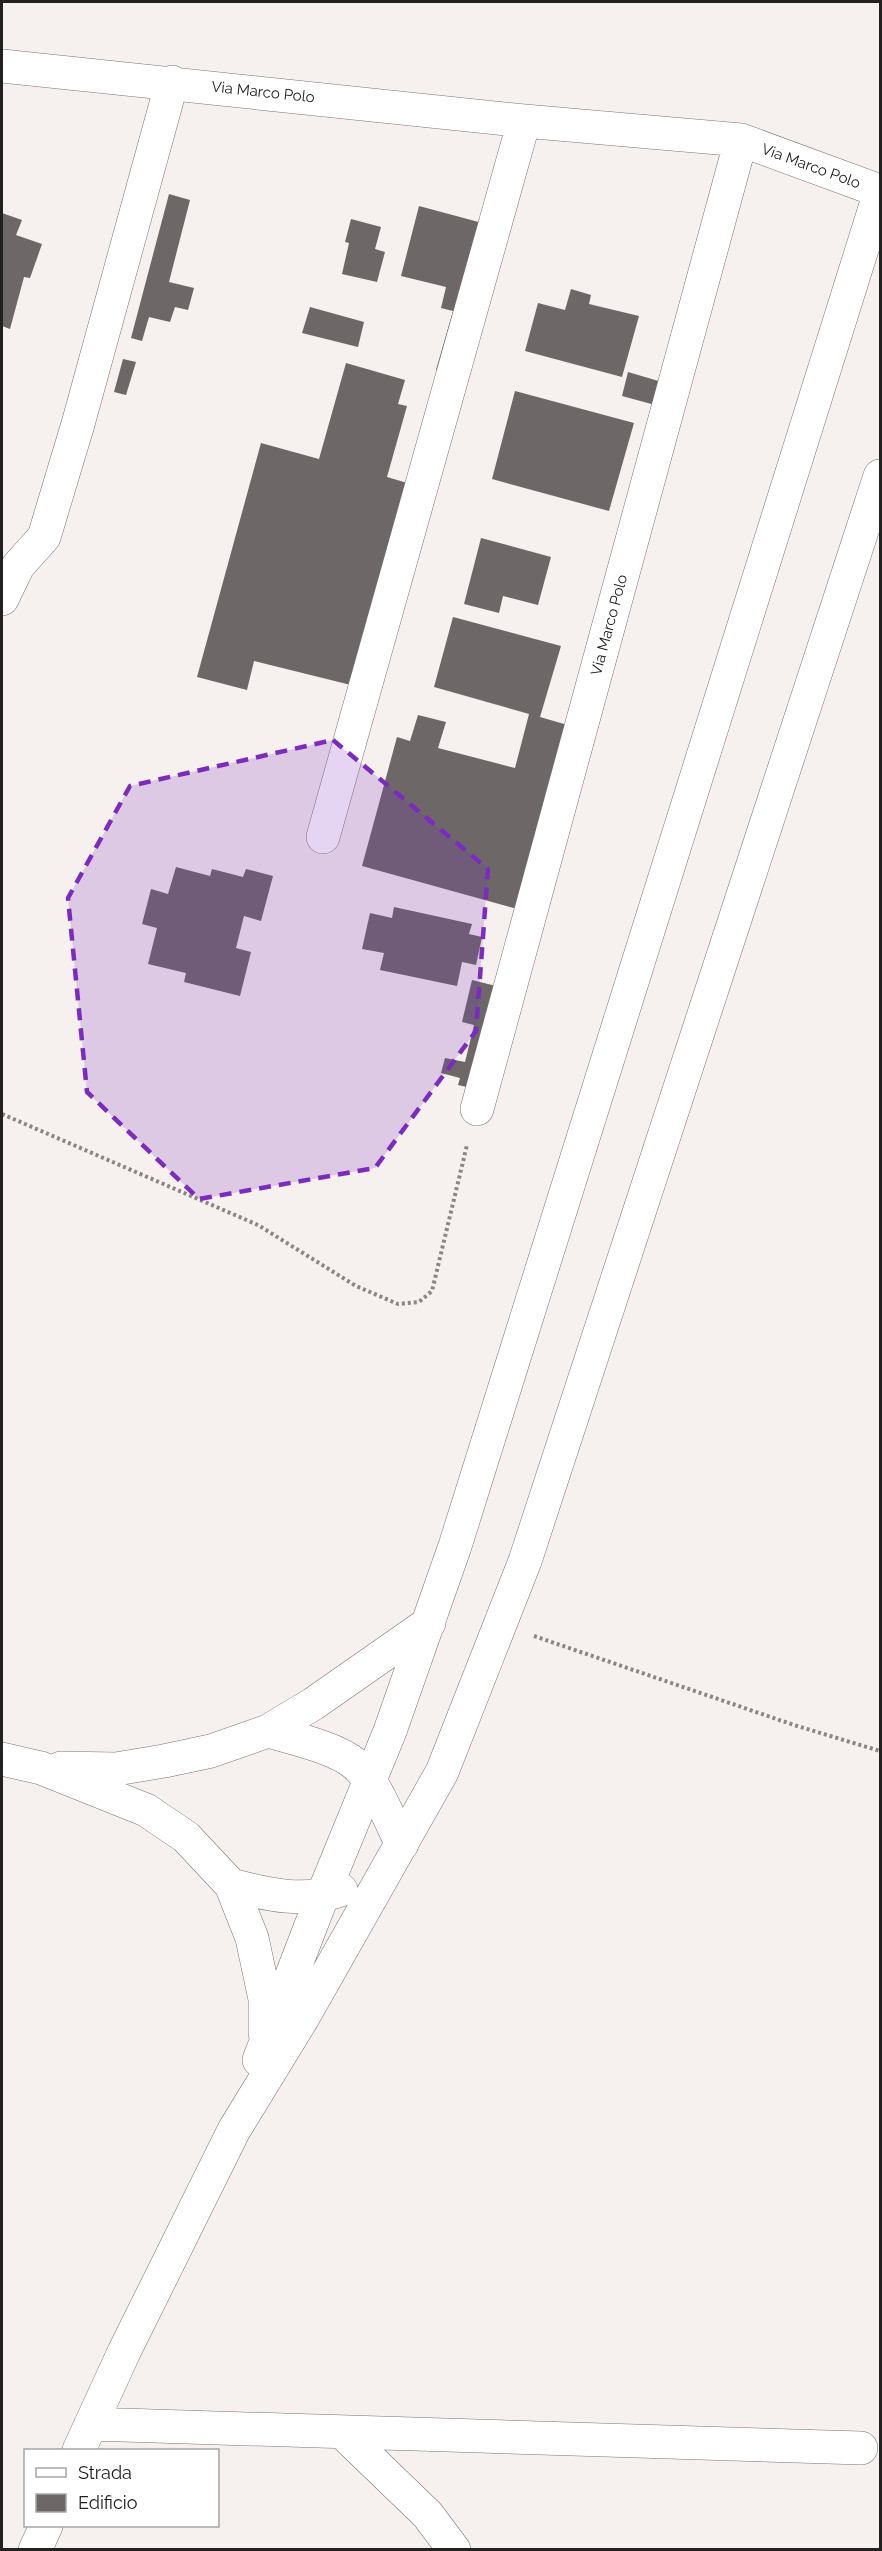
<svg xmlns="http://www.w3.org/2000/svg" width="882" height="2551" viewBox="0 0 882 2551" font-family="Raleway,sans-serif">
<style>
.building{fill:#6d6867}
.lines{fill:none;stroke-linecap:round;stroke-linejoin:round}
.minor-casing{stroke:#7a7573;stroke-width:34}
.path{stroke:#8a8685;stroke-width:4;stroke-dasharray:3 3;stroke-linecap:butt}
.minor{stroke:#fff;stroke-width:33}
.marked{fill:#7b2cbf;fill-opacity:0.2;stroke:#7b2cbf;stroke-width:4.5;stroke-dasharray:12 8;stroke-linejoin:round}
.labels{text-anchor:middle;stroke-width:6;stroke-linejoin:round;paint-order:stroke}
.street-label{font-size:15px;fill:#232120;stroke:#fff}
</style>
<rect width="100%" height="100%" fill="#f6f0ee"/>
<!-- building -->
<path class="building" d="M169 194 190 200 169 282 194 288 188 310 175 307 170 322 149 317 142 341 131 338Z
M419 206 486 224 446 372 436 370 453 311 441 308 446 287 401 276Z
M2 213 22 220 16 235 42 244 30 278 24 277 10 329 2 326Z
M351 219 381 227 375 249 385 252 377 282 342 274 349 243 345 242Z
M571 289 591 295 589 304 639 316 622 377 525 351 538 303 565 310Z
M310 307 364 322 358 347 302 333Z
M123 359 136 362 126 395 114 392Z
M346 363 405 380 398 404 407 406 387 477 414 485 359 687 254 661 247 690 197 677 261 443 319 459Z
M628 372 662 382 655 405 622 396Z
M515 391 634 423 609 511 492 479Z
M481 538 551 557 538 605 503 596 499 613 464 604Z
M453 617 561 646 540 717 571 726 521 910 362 866 397 737 410 741 418 715 446 722 438 748 515 768 529 714 434 687Z
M176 867 210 876 212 869 243 877 246 869 273 876 261 921 244 916 236 948 251 952 240 996 184 982 186 973 148 964 157 928 142 924 151 889 168 894Z
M394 907 472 924 469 934 482 937 476 965 462 962 457 986 380 970 384 953 362 949 370 913 392 918Z
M472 980 500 987 476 1089 458 1085 460 1078 441 1073 445 1058 465 1062 474 1025 462 1022Z"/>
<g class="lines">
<defs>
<path id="minor" d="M2 66 524 121 741 140 880 191
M2 599 18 566 44 537 78 424 172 82
M323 837 524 121
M477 1109 741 140
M268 1731C292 1738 336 1748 355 1764 377 1783 388 1818 402 1844
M2 1759 41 1768 146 1810 186 1837 231 1885 252 1938 265 1999V2033
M61 1768 116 1769 164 1761 211 1751 268 1731 313 1704 429 1623
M231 1885C268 1895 304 1903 341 1890
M259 2060 322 1897 390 1731 455 1546 880 192
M91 2424 861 2448
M342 2432 428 2515 454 2550
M79 2450 124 2352 234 2130 302 2019 442 1772 525 1561 880 476
M35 2550 46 2526"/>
</defs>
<!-- minor casing -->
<use href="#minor" class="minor-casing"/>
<!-- path -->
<path class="path" d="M2 1114 258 1225 356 1286 398 1304 419 1302 432 1291 467 1145
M534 1636 794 1725 880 1751"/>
<!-- minor -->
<use href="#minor" class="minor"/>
</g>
<!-- marked area -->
<path class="marked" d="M333 740 488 869 476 1031 375 1168 199 1199 87 1092 68 898 130 786Z"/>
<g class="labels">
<!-- street labels -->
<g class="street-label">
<text transform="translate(263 92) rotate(6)" y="5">Via Marco Polo</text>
<text transform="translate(811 166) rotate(20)" y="5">Via Marco Polo</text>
<text transform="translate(609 625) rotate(-75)" y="5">Via Marco Polo</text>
</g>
</g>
<!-- border -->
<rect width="882" height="2551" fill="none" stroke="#232120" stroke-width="6"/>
<!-- legend -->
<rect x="24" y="2449" width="195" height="78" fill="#ffffff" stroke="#a7a6a6" stroke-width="1.5"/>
<rect x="36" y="2468" width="30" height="9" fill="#ffffff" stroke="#a7a6a6" stroke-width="1.5"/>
<text x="78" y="2479" font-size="18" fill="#232120">Strada</text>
<rect x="36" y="2494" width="30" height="18" fill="#6d6867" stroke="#a7a6a6" stroke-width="1.5"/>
<text x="78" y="2509" font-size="18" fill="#232120">Edificio</text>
</svg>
